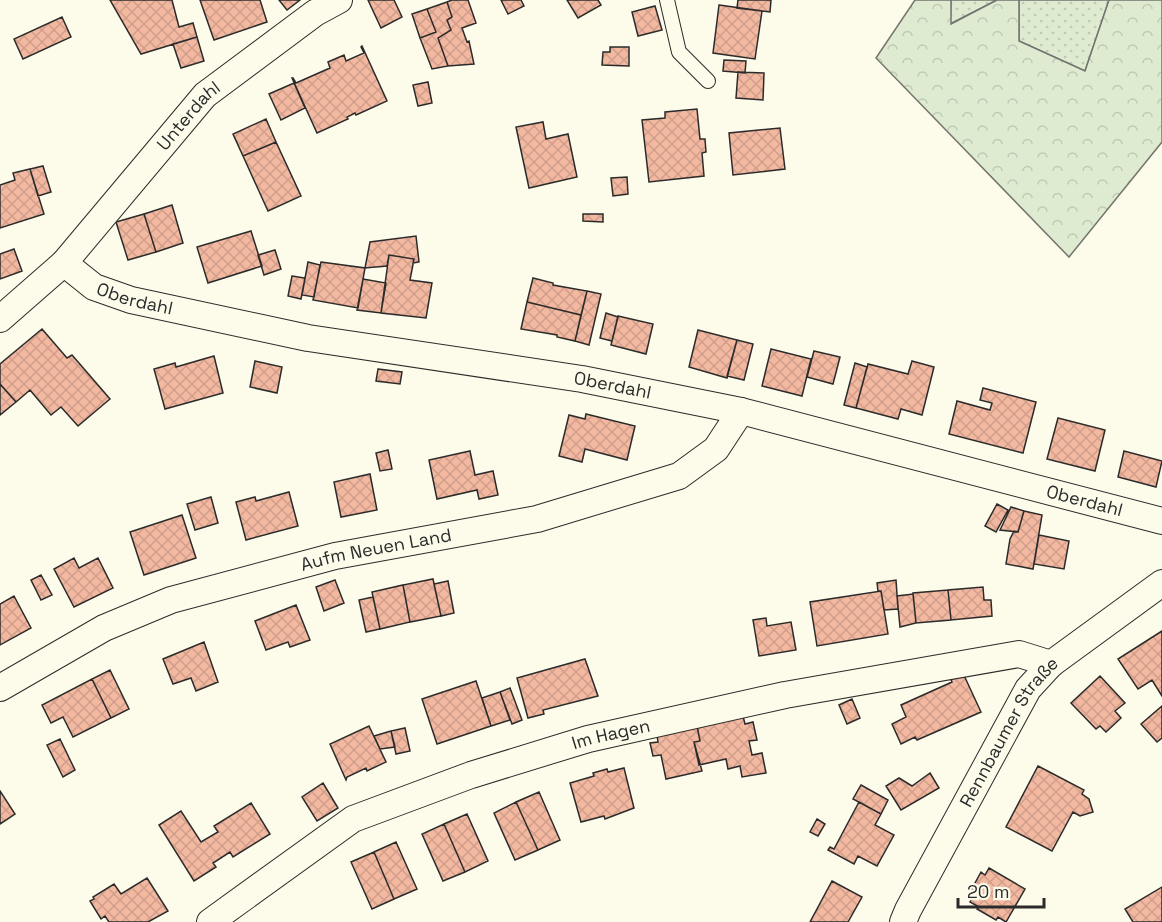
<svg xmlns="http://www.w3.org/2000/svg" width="1162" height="922" viewBox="0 0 1162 922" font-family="'Space Grotesk',sans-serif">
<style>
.grass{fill:url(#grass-dots);stroke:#74746e;stroke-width:1.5}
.forest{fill:url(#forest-crowns);stroke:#74746e;stroke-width:1.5}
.building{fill:url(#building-cross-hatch);stroke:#2b2b2b;stroke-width:1.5}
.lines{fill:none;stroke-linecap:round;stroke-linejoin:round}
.service-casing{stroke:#2b2b2b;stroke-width:16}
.minor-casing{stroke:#2b2b2b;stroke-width:28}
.service{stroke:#fdfbea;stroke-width:14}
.minor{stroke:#fdfbea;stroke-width:26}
.labels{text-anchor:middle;stroke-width:4.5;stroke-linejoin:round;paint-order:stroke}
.street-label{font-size:18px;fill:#2b2b2b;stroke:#fdfbea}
</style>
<defs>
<pattern id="grass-dots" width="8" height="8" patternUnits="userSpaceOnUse" patternTransform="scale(1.5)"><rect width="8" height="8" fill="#deebd1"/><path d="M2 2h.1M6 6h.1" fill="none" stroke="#bfcab4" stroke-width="1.8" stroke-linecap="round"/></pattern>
<pattern id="forest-crowns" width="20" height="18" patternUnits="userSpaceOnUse" patternTransform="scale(1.5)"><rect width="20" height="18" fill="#deebd1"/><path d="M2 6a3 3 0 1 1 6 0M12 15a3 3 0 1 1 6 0" fill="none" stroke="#bfcab4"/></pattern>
<pattern id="building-cross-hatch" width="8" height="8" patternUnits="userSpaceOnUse" patternTransform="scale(1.5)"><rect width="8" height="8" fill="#f2b8a0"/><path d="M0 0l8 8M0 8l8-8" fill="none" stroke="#d09e8a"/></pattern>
</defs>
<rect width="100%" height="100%" fill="#fdfbea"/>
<!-- grass -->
<path class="grass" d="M951 0H997L950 24Z
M1019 0H1109L1085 71 1019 41Z"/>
<!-- forest -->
<path class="forest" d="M915 0H951V24L997 0H1019V41L1085 71 1109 0H1162V142L1069 257 876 58Z"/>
<!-- building -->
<path class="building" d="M110 0H172L179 27 193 23 197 37 141 54Z
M200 0H260L267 22 214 40Z
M279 0H300L287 10Z
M368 0H394L402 17 381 28Z
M452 0H468L476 23 462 28 467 42 469 41 474 64 448 66 438 38 451 30 447 20 452 17 447 2Z
M501 0H521L524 6 508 14Z
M567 0H598L601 5 578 18Z
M738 0H771L770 12 737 8Z
M447 2 452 17 447 20 451 30 438 38 448 66 432 69 420 38 436 32 427 9Z
M719 5 762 11 755 59 713 53Z
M655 6 662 30 638 36 632 12Z
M427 9 436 32 420 38 412 14Z
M62 17 71 37 23 59 14 39Z
M197 37 204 61 181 68 173 44Z
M362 46 387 101 356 115 355 113 347 117 348 119 317 133 292 78H293L296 83 330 68 328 62 344 55 346 61 364 53 361 47Z
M610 47H629V66L602 65 603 52H610Z
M724 60 746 61 745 73 723 71Z
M738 72 764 73 763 100 736 98Z
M428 82 432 103 418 106 413 85Z
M294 83 305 108 281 120 269 94Z
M697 109 700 139H705L706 152 702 153 704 176 649 182 642 120 665 118V112Z
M266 119 276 142 243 156 233 134Z
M543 122 546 139 568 134 577 177 529 188 516 127Z
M780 128 785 169 733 175 729 133Z
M276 142 301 196 268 211 243 156Z
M43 166 51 192 38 196 30 169Z
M30 169 44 214 0 228V185L15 180 13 173Z
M627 177 628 194 613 196 611 178Z
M172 205 183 243 156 252 144 214Z
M144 214 156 252 128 260 116 222Z
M583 214H603V222L583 221Z
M251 231 262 266 208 283 197 247Z
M416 236 419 262 413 263 414 259 389 255 387 266 365 268 370 242Z
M14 249 22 271 0 279V254Z
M275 250 281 269 264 275 258 255Z
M389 255 414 259 410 280 432 283 426 318 381 313Z
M308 262 320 265 314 297 302 295Z
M321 262 365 268 358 308 313 300Z
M292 276 305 278 301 299 288 296Z
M533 278 553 283V285L587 291 581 315 527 302Z
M363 279 386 283 381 313 357 310Z
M587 291 601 294 589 345 575 341Z
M527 302 581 315 575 341 557 337V335L521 329Z
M606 313 618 317 612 341 600 338Z
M618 316 653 324 646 354 611 345Z
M42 329 67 358 72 355 110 399 78 426 61 407 51 415 30 390 16 402 0 384V364Z
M698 330 737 340 727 378 689 367Z
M737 340 753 344 744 380 727 376Z
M771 349 811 359 802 396 762 386Z
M814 351 840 357 833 384 807 377Z
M214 356 223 393 165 409 154 369 175 363 176 367Z
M255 361 282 367 277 393 250 387Z
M912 361 934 367 922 415 901 409 898 419 856 408 868 364 908 374Z
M855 363 867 367 856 408 844 405Z
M378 369 402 372 400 384 376 381Z
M0 384 16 402 0 415Z
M983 388 1036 402 1023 453 949 434 957 401 990 410 992 403 980 400Z
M586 414 635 426 627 460 585 449 582 462 559 456 569 415 585 419Z
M1058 418 1105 430 1095 471 1047 459Z
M388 450 392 469 380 471 376 453Z
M470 451 475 475 493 471 498 495 479 499 477 490 437 499 429 460Z
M1124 451 1162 461 1156 487 1118 477Z
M370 474 377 510 341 517 334 482Z
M289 492 298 526 246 540 236 502 255 497 256 501Z
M211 497 218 523 195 530 187 504Z
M997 504 1008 510 996 532 985 526Z
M1011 507 1024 511 1018 532 1000 530Z
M1024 511 1042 515 1033 569 1006 564 1010 539 1014 531 1018 532Z
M182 515 196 558 144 575 130 532Z
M1039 535 1069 541 1064 569 1034 564Z
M74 558 79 568 98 558 113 588 74 607 54 569Z
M41 575 52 595 41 600 31 580Z
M433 579 441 616 410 622 403 585Z
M335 580 344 603 324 611 316 587Z
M896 580 898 609 884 610 881 591H878L877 583Z
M448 581 454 613 441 616 434 584Z
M403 585 410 622 380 629 372 592Z
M983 587 984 600H991L992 616 951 620 948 590Z
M948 590 951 620 916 623 913 593Z
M881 591 888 634 817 646 810 602Z
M913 594 916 623 900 627 897 596Z
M14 596 31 628 0 645V604Z
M373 597 380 629 366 632 359 600Z
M296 605 310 640 290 647 288 642 266 650 255 621Z
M766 618 767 626 791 622 796 650 759 656 753 620Z
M1162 631V696L1152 680 1138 689 1118 659Z
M204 642 218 682 196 691 191 678 173 684 163 659Z
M585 659 598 696 543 710 544 714 528 718 517 678Z
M110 670 129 709 111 718 92 679Z
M962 671 981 712 917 740 915 737 901 744 892 724 906 717 901 705 952 682 950 677Z
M1100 676 1125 703 1115 711 1121 718 1106 732 1100 726 1096 729 1071 703Z
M92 679 111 718 73 737 63 717 51 723 42 705Z
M476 681 491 726 437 744 422 699Z
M510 688 522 720 512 724 500 692Z
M500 692 510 720 491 726 482 698Z
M852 699 860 718 847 724 839 705Z
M1162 706V738L1157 742 1141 724Z
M743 716 745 724 753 722 757 740 749 741 752 755 762 753 766 773 742 777 740 766 728 769 726 759 699 765 694 742 700 741 697 726Z
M369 726 386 762 367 771 366 768 347 777 346 780 330 744Z
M697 726 700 741 694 742 702 771 666 779 661 755 653 756 650 743 658 742 657 735Z
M405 728 410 751 396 754 391 731Z
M391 731 395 747 380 749 374 736Z
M60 739 75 770 63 777 47 745Z
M1038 766 1084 790 1082 794 1089 799 1093 812 1080 816 1073 812 1052 851 1006 827Z
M624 768 634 808 605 819 604 816 581 822 570 783 594 776 593 773 607 769 608 772Z
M930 773 939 788 901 810 886 786 899 778 912 786Z
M323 783 338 808 317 821 302 797Z
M861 785 888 800 881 814 853 799Z
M0 791 15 814 0 824Z
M539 792 560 840 538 850 516 802Z
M516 802 538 850 515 860 494 813Z
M859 802 881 814 875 825 894 835 877 866 858 856 854 864 828 850 830 847 834 849Z
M251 803 270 834 233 857 230 852 213 863 216 867 194 881 159 825 181 811 201 842 218 832 214 826Z
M467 814 488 861 465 872 444 824Z
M817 819 825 824 818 836 810 832Z
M444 824 465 872 443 881 422 834Z
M396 842 417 889 394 899 374 852Z
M374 852 394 899 372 909 351 862Z
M989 868 1025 889 1006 922 998 917 996 920 977 909 979 907 970 902 973 896 969 894 981 872 985 875Z
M147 878 168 911 148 922H109L105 916 101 919 90 901 94 899 93 897 114 884 121 894Z
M832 881 862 897 848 922H810Z
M1162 887V922H1133L1125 909Z"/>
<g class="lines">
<defs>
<path id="service" d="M667 0 679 52 708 81"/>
<g id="minor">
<path id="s1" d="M64 263 94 287 131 300 308 338 582 379 741 411 1162 521"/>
<path id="s2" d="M0 319 64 263 205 95 315 13 339 0"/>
<path id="s3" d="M0 688 104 628 171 600 335 556 537 519 679 476 716 449 741 411"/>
<path id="s4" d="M210 922 353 819 471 775 588 739 785 695 1019 654 1051 664"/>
<path id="s5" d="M903 922 908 910 1028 689 1051 664 1162 583"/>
</g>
</defs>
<!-- service casing -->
<use href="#service" class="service-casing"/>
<!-- minor casing -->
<use href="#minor" class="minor-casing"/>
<!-- service -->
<use href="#service" class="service"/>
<!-- minor -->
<use href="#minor" class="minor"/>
</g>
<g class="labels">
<!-- street labels -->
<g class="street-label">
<text dy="6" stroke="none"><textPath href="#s2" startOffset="278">Unterdahl</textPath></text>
<text dy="6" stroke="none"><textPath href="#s1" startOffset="81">Oberdahl</textPath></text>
<text dy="6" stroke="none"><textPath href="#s1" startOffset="567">Oberdahl</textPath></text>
<text dy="6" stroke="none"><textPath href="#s1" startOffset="1053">Oberdahl</textPath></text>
<text dy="6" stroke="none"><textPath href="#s3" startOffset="404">Aufm Neuen Land</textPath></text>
<text dy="6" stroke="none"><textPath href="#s4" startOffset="448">Im Hagen</textPath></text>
<text dy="6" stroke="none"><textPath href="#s5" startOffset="218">Rennbaumer Straße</textPath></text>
</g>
</g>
<!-- scale -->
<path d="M958 898v9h86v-9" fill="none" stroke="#2b2b2b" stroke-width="3"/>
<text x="967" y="898" font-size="18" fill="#2b2b2b" stroke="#fdfbea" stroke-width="4.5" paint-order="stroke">20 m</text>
</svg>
